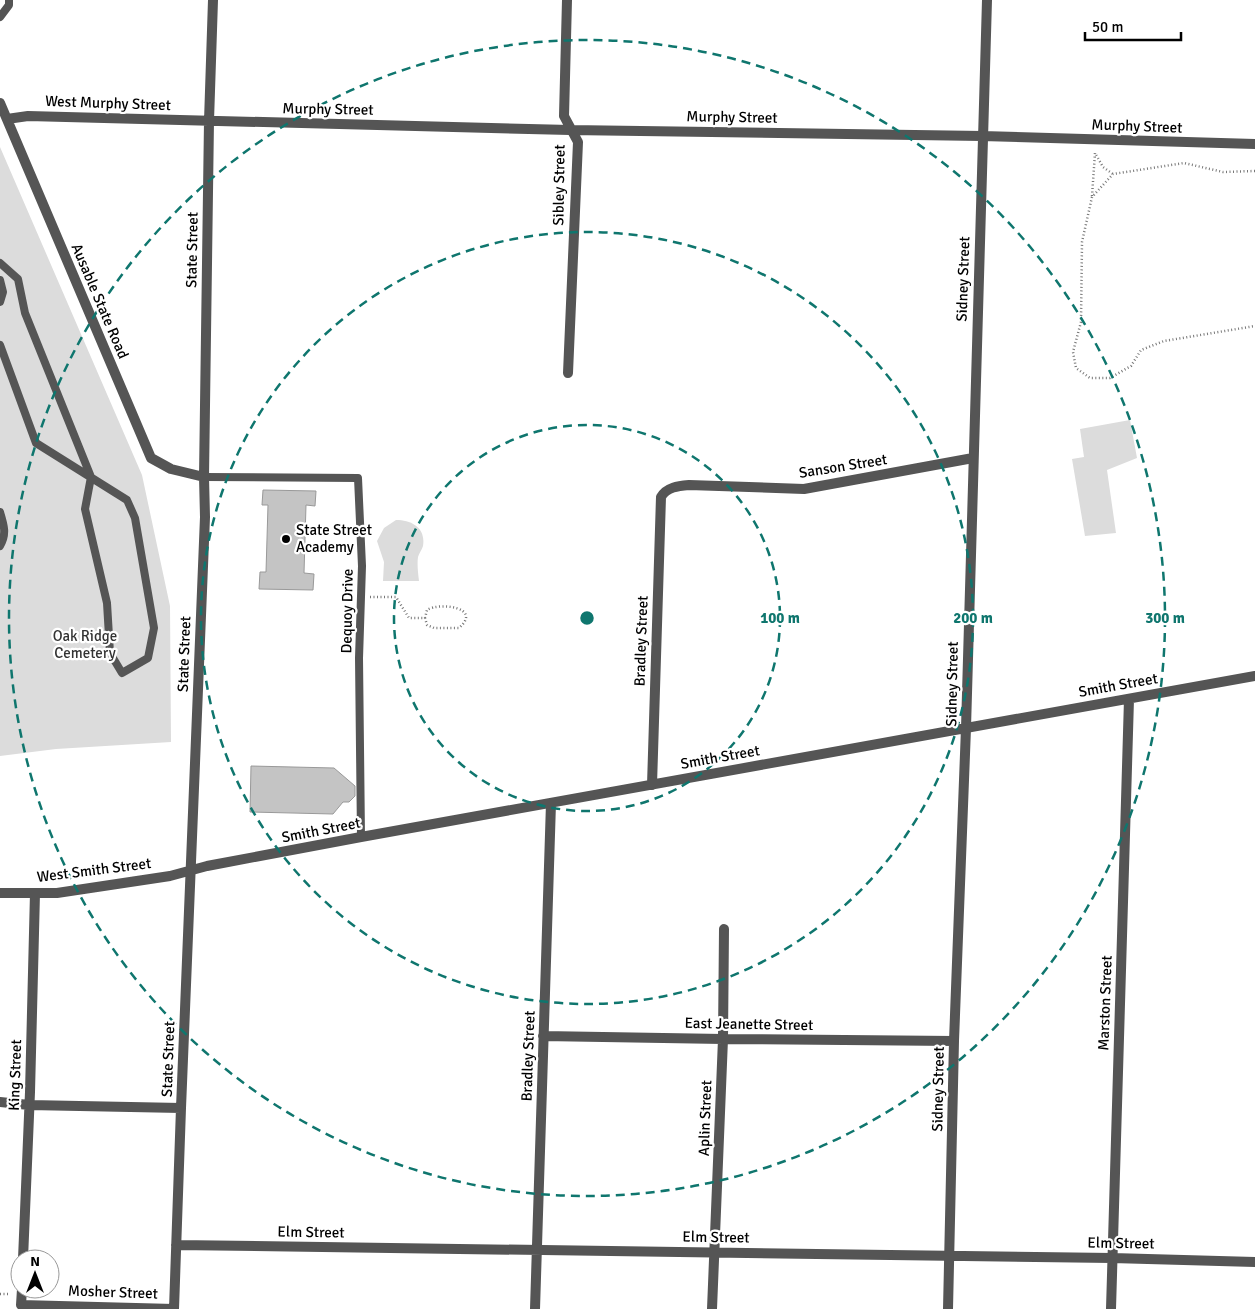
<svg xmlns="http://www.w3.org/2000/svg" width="1255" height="1309" viewBox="0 0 1255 1309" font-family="Signika,sans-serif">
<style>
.green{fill:#dcdcdc}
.building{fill:#c4c4c4;stroke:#999}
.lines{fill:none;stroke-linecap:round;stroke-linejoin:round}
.path{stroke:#777;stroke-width:2.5;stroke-dasharray:1 2.5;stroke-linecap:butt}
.lane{stroke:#555;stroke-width:8}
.street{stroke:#555;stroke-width:10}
.ring{fill:none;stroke:#0f766e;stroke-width:2.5;stroke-dasharray:9 6}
.poi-dot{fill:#000;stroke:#fff;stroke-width:2}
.labels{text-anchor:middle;stroke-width:4.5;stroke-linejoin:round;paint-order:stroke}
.street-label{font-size:15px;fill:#000;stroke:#fff}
.poi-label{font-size:15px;fill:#000;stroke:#fff;text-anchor:start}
.park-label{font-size:15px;fill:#333;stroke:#fff}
.centre{fill:#0f766e;stroke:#fff;stroke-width:2.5}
.ring-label{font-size:15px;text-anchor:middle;font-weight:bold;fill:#0f766e;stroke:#fff;stroke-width:4.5;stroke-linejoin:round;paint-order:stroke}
</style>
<rect width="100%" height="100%" fill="#fff"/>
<!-- green -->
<path class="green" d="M0 147 142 475 170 606 171 742 56 749 0 756Z
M1130 420 1137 458 1107 470 1116 533 1085 536 1072 459 1084 457 1080 429Z
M396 520C412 520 426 528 423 546 422 550 419 553 418 557 417 564 418 573 419 581H383L384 562 377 541 384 528Z"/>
<!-- building -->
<path class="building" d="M263 490 316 491 315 506 306 505 304 573 314 574 313 590 259 589 260 572H266L268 505H262Z
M251 766 334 768 355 786V796L349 802H343L333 814 250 812Z"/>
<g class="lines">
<!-- path -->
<path class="path" d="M1255 171 1223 172 1184 163 1113 174 1092 197 1082 242 1081 322 1073 352 1076 368 1090 378H1110L1131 366 1141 350 1164 341 1255 326
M1092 196 1095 153 1103 167 1113 174
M370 597H396L409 618H425L427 625 434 628H459C483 607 439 602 427 610L425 618
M0 1294H10"/>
<!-- lane -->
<path class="lane" d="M0 17 9 5V0
M0 263 18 279 25 313 91 477 85 509 107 603 110 653 122 673 148 658 154 628 135 518 127 500 36 443 0 345
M0 280 3 292 0 302
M204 477 358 478 362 566 359 658 361 837
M0 512C4 525 7 534 0 546"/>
<!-- street -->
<path class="street" d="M567 0 564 116 578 142 568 373
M0 103 151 458 171 469 204 477
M7 119 28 116 570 130 982 136 1255 144
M652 785 661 497C667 487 678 486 689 485L804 489 973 458
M0 893H57L170 876 207 866 361 837 1255 676
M543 1036 723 1039 954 1041
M0 1102 29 1105 181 1108
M176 1245 1112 1258 1255 1262
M23 1259 30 1092 35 893
M22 1289 21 1305 174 1309
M174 1309 181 1108 205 517 204 477 209 121 213 0
M535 1309 551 803
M712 1309 723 1039 724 929
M948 1309 954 1041 966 728 987 0
M1111 1309 1129 699"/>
</g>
<!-- distance rings -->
<g class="ring">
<circle cx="587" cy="618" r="193"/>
<circle cx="587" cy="618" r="386"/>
<circle cx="587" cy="618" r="578"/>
</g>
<!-- markers -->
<circle class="poi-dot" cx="286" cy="539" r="5"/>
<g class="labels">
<!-- street labels -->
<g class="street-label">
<text transform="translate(108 103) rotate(2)" y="5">West Murphy Street</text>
<text transform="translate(328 109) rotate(1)" y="5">Murphy Street</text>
<text transform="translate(732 117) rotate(1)" y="5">Murphy Street</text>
<text transform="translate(1137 126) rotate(2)" y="5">Murphy Street</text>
<text transform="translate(559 185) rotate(-89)" y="5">Sibley Street</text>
<text transform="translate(192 250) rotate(-89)" y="5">State Street</text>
<text transform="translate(963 279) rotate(-88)" y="5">Sidney Street</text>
<text transform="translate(100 301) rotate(67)" y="5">Ausable State Road</text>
<text transform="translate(843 466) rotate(-9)" y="5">Sanson Street</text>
<text transform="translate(347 611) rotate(-89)" y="5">Dequoy Drive</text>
<text transform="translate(641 641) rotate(-88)" y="5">Bradley Street</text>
<text transform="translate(184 654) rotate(-88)" y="5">State Street</text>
<text transform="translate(952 684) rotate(-89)" y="5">Sidney Street</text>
<text transform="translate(1118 685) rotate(-10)" y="5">Smith Street</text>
<text transform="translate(720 757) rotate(-10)" y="5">Smith Street</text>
<text transform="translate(321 830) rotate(-11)" y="5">Smith Street</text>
<text transform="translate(94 870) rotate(-7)" y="5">West Smith Street</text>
<text transform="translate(1105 1003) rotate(-88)" y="5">Marston Street</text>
<text transform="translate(749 1024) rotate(1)" y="5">East Jeanette Street</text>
<text transform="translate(528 1056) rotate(-88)" y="5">Bradley Street</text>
<text transform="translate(168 1059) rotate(-88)" y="5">State Street</text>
<text transform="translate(15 1075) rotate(-88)" y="5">King Street</text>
<text transform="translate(938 1089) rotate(-89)" y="5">Sidney Street</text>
<text transform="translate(705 1118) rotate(-88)" y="5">Aplin Street</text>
<text transform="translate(311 1232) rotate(1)" y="5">Elm Street</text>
<text transform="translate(716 1237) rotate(1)" y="5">Elm Street</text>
<text transform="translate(1121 1243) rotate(1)" y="5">Elm Street</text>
<text transform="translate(113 1292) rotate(2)" y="5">Mosher Street</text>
</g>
<!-- poi labels -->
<g class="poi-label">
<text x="296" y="535">State Street<tspan x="296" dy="17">Academy</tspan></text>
</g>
<!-- park labels -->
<g class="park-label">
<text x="85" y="641">Oak Ridge<tspan x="85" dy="17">Cemetery</tspan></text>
</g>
</g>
<circle cx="587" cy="618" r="8" class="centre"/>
<g class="ring-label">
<text x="780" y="623">100 m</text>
<text x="973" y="623">200 m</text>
<text x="1165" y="623">300 m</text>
</g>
<!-- north arrow -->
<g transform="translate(35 1274)"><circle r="24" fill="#ffffff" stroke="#999999"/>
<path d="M0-4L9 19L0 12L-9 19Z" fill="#000000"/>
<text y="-8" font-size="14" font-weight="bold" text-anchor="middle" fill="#000000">N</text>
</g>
<!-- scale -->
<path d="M1085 32v8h96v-8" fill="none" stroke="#000000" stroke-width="2.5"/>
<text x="1092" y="32" font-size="15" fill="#000000" stroke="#ffffff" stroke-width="4" paint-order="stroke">50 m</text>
</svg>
